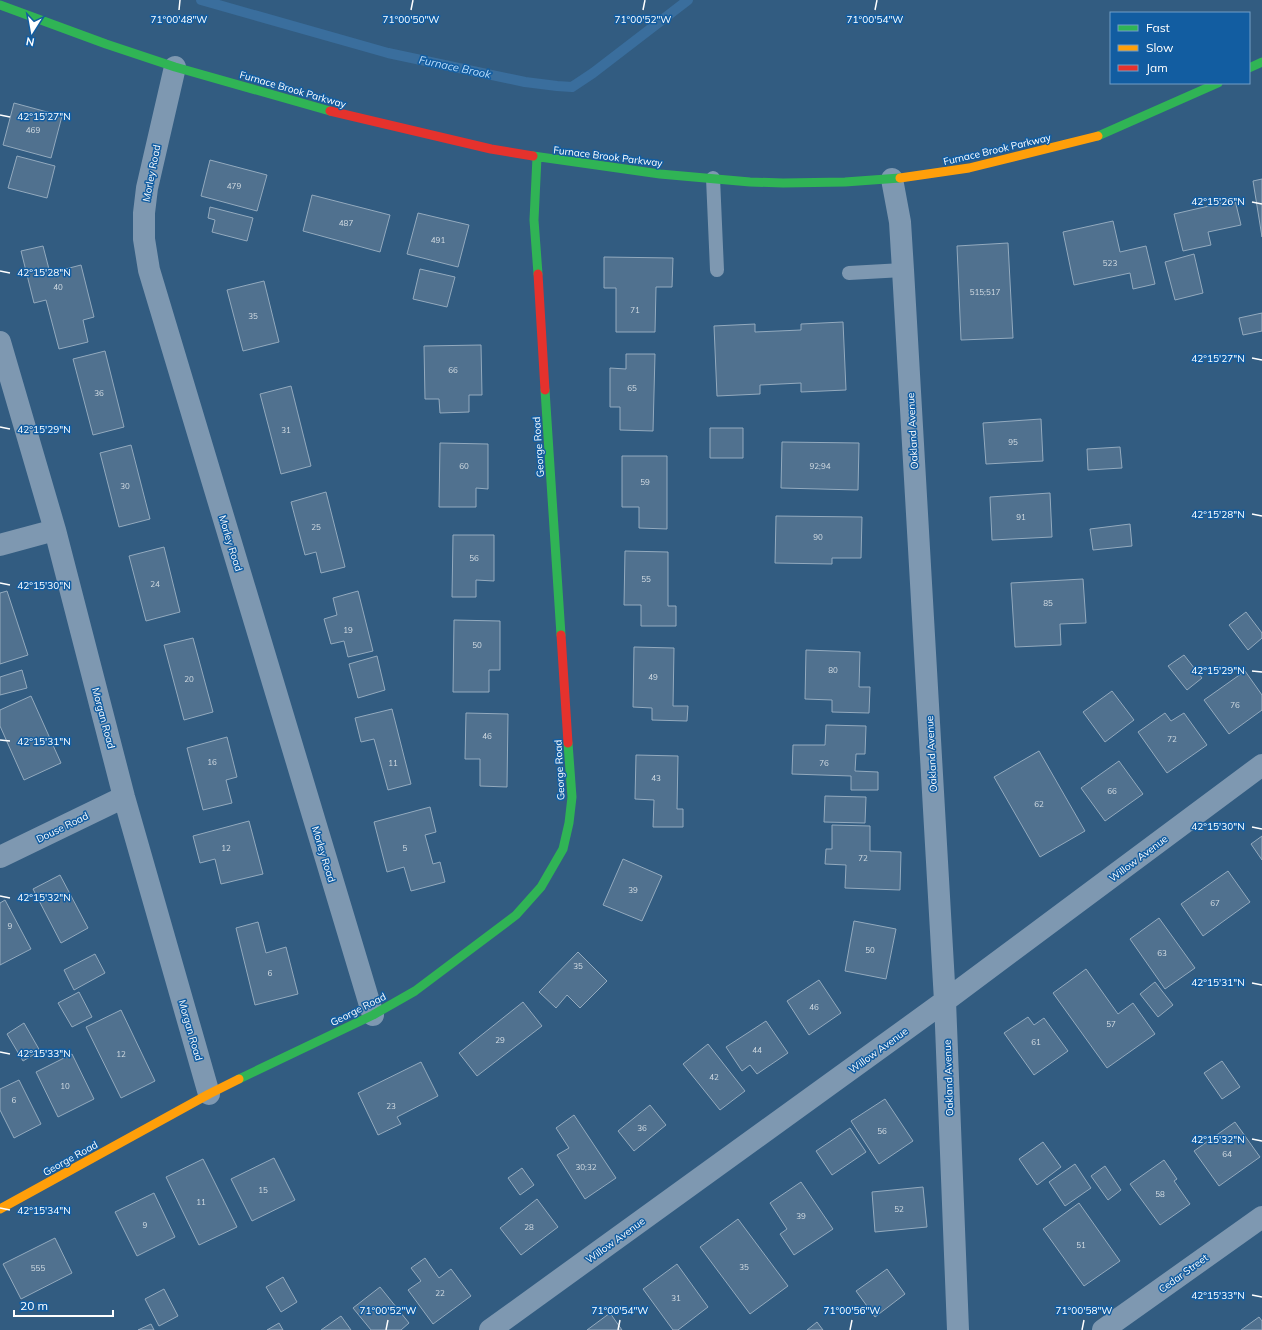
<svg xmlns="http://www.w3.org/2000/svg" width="1262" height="1330" viewBox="0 0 1262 1330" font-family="Mulish,sans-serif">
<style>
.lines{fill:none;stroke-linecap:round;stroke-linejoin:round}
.stream{stroke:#3a6e9d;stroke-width:10}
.building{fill:#50718f;stroke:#93aabe}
.lane{stroke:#7e98b1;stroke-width:14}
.street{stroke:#7e98b1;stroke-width:22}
.fast{stroke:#30b455;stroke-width:9}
.slow{stroke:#ff9f0a;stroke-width:9}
.jam{stroke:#e5322d;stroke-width:9}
.ticks{fill:none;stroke:#fff;stroke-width:1.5}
.labels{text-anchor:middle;stroke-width:3;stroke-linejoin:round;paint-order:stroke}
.number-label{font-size:8px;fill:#d3dce3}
.street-label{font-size:10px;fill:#fff;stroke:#125da1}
.water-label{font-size:11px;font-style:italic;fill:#b8dcfb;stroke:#125da1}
.ticks-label{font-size:10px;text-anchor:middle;fill:#fff;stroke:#125da1;stroke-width:3;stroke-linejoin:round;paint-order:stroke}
</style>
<rect width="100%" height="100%" fill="#325c81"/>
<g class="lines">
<!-- stream -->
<path class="stream" d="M201 0 388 53 525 82 557 86 572 87 593 73 688 0"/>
</g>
<!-- building -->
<path class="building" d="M14 103 62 116 51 158 3 145Z
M17 156 55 166 47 198 8 188Z
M210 160 267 175 257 211 201 196Z
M1262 179V237L1253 181Z
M312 195 390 215 380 252 303 231Z
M1235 200 1241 225 1208 232 1211 245 1183 251 1174 214Z
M210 207 253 218 247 241 212 232 215 220 208 218Z
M418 213 469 225 458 267 407 254Z
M1113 221 1120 252 1146 246 1155 284 1133 289 1130 273 1074 285 1063 232Z
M1008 243 1013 338 961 340 957 246Z
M43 246 50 273 81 265 94 317 83 320 88 342 59 349 46 300 34 303 21 251Z
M1194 254 1203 293 1175 300 1165 262Z
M604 257 673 258 672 287H656L655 332H616V288H604Z
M420 269 455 277 447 307 413 299Z
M264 281 279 342 243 351 227 290Z
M1262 313V331L1243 335 1239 318Z
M843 322 846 390 801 392V383L760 385V394L717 396 714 326 755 324V332L801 330V324Z
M481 345 482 395H469V412L440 413 439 399H425L424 346Z
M105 351 124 427 93 435 73 359Z
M626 354H655L653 431 620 430V407H610V368L626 369Z
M291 386 311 466 281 474 260 394Z
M1041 419 1043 461 986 464 983 423Z
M710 428H743V458H710Z
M782 442 859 443 858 490 781 488Z
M440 443 488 444V489L476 488V507H439Z
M131 445 150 519 119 527 100 453Z
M1120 447 1122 468 1088 470 1087 449Z
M622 456H667V529L639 528V507H622Z
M326 492 345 567 321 573 316 552 305 555 291 502Z
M1050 493 1052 537 992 540 990 497Z
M776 516 862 517 861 558H832V564L775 563Z
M1130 524 1132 546 1093 550 1090 529Z
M453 535H494V581L476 580V597H452Z
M164 547 180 612 146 621 129 556Z
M625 551 668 552V606H676V626H641V605H624Z
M1083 579 1086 623 1060 624 1061 645 1015 647 1011 583Z
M7 591 28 655 0 664V593Z
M358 591 373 651 348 657 344 641 331 644 324 619 337 615 333 598Z
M1246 612 1262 633V638L1248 650 1229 625Z
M454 620 500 621V670H489V692H453Z
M193 638 213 712 184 720 164 645Z
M634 647 674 648 673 706H688L687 721 652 720V708L633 707Z
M806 650 860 652 859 687H870L869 713 832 712V700L805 699Z
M1184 655 1202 678 1187 690 1168 666Z
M377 656 385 690 358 698 349 664Z
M22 670 27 688 0 695V677Z
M1245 671 1262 695V710L1229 734 1204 700Z
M1112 691 1134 720 1105 742 1083 712Z
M31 696 61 763 24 780 0 726V710Z
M392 709 411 784 388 790 374 739 361 742 355 718Z
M466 713 508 714 507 787 480 786V759H465Z
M1165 713 1171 721 1184 713 1207 745 1167 773 1138 732Z
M826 725 866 726 865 754H856L855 771 878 772V790H851V776L792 774 793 745H825Z
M227 737 237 777 226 780 232 803 203 810 187 748Z
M1039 751 1085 831 1040 857 994 777Z
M636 755 678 756 677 809H683V827H653L654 800 635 799Z
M1119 761 1143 794 1105 821 1081 788Z
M825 796 866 797 865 823 824 822Z
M430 807 436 832 425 835 433 864 440 862 445 882 411 891 404 867 387 872 374 822Z
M249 821 263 874 221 884 215 859 200 863 193 836Z
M832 825 870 826V851L901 852 900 890 845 888 846 865 825 864 826 849H832Z
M1262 836V860L1251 844Z
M623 859 662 876 642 921 603 905Z
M1228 871 1250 902 1203 936 1181 904Z
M60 875 88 928 61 943 33 889Z
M5 900 31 949 0 965V903Z
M1159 918 1195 968 1165 989 1130 939Z
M854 921 896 929 886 979 845 971Z
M258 922 266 953 286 947 298 994 255 1005 236 928Z
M578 952 607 981 580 1008 567 995 556 1008 539 992Z
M95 954 105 973 74 990 64 970Z
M1086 969 1118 1014 1133 1003 1155 1034 1107 1068 1053 993Z
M819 980 841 1013 809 1035 787 1001Z
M1155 982 1173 1005 1158 1017 1140 994Z
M79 992 92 1017 72 1027 58 1003Z
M523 1002 542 1026 477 1076 459 1053Z
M121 1010 155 1081 121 1098 86 1027Z
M1028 1017 1034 1025 1044 1018 1068 1051 1034 1075 1004 1033Z
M766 1021 788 1053 757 1074 750 1065 742 1071 726 1047Z
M24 1023 40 1051 23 1061 7 1034Z
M708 1044 745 1091 720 1110 683 1064Z
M72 1054 94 1099 58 1117 36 1072Z
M1222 1061 1240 1087 1222 1099 1204 1073Z
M421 1062 438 1096 397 1117 401 1124 378 1135 358 1093Z
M19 1080 41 1124 14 1138 0 1110V1089Z
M885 1099 913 1141 879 1164 851 1121Z
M650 1105 666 1125 634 1151 618 1131Z
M574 1115 616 1178 585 1199 557 1155 569 1148 556 1128Z
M1235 1122 1260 1157 1219 1186 1194 1151Z
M850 1128 866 1152 832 1175 816 1151Z
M1043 1142 1061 1167 1037 1185 1019 1159Z
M274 1158 295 1200 252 1221 231 1179Z
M203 1159 237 1227 199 1245 166 1177Z
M1164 1160 1177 1179 1174 1181 1190 1204 1160 1225 1130 1184Z
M1075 1164 1091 1188 1065 1206 1049 1182Z
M1105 1166 1121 1190 1108 1200 1091 1176Z
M522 1168 534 1185 520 1195 508 1178Z
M801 1182 833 1229 794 1255 780 1234 787 1229 770 1203Z
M923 1187 927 1227 875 1232 872 1192Z
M154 1193 175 1237 137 1256 115 1212Z
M537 1199 558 1227 521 1255 500 1228Z
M1079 1203 1120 1261 1084 1286 1043 1229Z
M738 1219 788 1286 750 1314 700 1247Z
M55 1238 72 1273 21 1299 3 1264Z
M425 1258 439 1278 451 1269 471 1296 433 1324 408 1290 421 1281 411 1268Z
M677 1264 708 1307 678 1330H673L643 1289Z
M887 1269 905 1294 875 1317 856 1291Z
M283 1277 297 1302 281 1312 266 1287Z
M380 1287 409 1323 401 1330H371L353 1308Z
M164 1289 178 1316 159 1326 145 1299Z
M610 1313 622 1330H587Z
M341 1316 351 1330H321Z
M1259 1317 1262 1321V1330H1241Z
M817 1322 823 1330H807Z
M279 1323 283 1330H267Z
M151 1324 154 1330H138Z"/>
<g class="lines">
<!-- lane -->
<path class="lane" d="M713 178 717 270
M849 273 903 270"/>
<!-- street -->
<path class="street" d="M175 67 147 188 144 213V239L149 270 373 1015
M892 179 900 222 903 270 945 1001 958 1330
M0 342 55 530 124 797 209 1094
M0 545 55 530
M0 857 124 797
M490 1330 945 1001 1262 765
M1103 1330 1262 1217"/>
<!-- fast -->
<path class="fast" d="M0 5 106 44 175 67 330 111
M1249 68 1262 62
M1098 136 1218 83
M533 156 660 174 750 182 783 183 845 182 900 178
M537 157 534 220 538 274
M545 390 561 635
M239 1079 373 1015 415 991 516 915 541 887 563 849 569 823 572 797 568 743"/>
<!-- slow -->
<path class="slow" d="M900 178 969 168 1098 136
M0 1209 209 1094 239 1079"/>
<!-- jam -->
<path class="jam" d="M330 111 491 149 533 156
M538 274 545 390
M561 635 568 743"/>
</g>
<!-- ticks -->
<path class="ticks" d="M179 10 180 0M411 10 413 0M643 10 645 0M875 10 877 0M0 115 10 117M1252 202 1262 204M0 271 10 273M1252 358 1262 360M0 427 10 429M1252 514 1262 516M0 583 10 585M1252 671 1262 672M0 740 10 741M1252 827 1262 829M0 896 10 898M1252 983 1262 985M0 1052 10 1054M1252 1139 1262 1141M0 1208 10 1210M1252 1295 1262 1297M386 1330 388 1320M618 1330 620 1320M850 1330 852 1320M1082 1330 1084 1320"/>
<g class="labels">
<!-- number labels -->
<g class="number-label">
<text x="33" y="133">469</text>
<text x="234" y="189">479</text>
<text x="346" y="226">487</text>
<text x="438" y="243">491</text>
<text x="1110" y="266">523</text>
<text x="58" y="290">40</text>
<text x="985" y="295">515;517</text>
<text x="635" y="313">71</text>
<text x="253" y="319">35</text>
<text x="453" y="373">66</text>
<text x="632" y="391">65</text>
<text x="99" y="396">36</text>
<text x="286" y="433">31</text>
<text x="1013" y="445">95</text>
<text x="464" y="469">60</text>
<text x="820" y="469">92;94</text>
<text x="645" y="485">59</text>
<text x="125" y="489">30</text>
<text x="1021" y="520">91</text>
<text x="316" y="530">25</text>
<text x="818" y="540">90</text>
<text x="474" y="561">56</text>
<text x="646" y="582">55</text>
<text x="155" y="587">24</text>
<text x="1048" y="606">85</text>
<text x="348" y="633">19</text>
<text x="477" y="648">50</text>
<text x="833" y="673">80</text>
<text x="653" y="680">49</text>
<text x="189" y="682">20</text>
<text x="1235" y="708">76</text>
<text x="487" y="739">46</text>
<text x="1172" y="742">72</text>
<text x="212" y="765">16</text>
<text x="393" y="766">11</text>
<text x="824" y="766">76</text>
<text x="656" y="781">43</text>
<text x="1112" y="794">66</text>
<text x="1039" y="807">62</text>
<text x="226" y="851">12</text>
<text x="405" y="851">5</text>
<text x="863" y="861">72</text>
<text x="633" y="893">39</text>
<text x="1215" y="906">67</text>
<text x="10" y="929">9</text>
<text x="870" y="953">50</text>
<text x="1162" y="956">63</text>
<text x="578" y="969">35</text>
<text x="270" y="976">6</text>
<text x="814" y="1010">46</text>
<text x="1111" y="1027">57</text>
<text x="500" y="1043">29</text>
<text x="1036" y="1045">61</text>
<text x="757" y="1053">44</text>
<text x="121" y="1057">12</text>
<text x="714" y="1080">42</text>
<text x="65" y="1089">10</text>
<text x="14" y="1103">6</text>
<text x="391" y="1109">23</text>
<text x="642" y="1131">36</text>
<text x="882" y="1134">56</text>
<text x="1227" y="1157">64</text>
<text x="586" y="1170">30;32</text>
<text x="263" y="1193">15</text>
<text x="1160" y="1197">58</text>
<text x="201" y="1205">11</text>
<text x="899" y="1212">52</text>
<text x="801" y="1219">39</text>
<text x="145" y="1228">9</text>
<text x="529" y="1230">28</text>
<text x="1081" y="1248">51</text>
<text x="744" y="1270">35</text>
<text x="38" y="1271">555</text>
<text x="440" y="1296">22</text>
<text x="676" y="1301">31</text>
</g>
<!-- street labels -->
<g class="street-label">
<text transform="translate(293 89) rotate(16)" y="4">Furnace Brook Parkway</text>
<text transform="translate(997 149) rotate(-13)" y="4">Furnace Brook Parkway</text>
<text transform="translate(608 156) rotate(7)" y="4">Furnace Brook Parkway</text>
<text transform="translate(151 173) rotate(-79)" y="4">Morley Road</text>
<text transform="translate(912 431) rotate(-93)" y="4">Oakland Avenue</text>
<text transform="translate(538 447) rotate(-94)" y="4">George Road</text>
<text transform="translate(231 543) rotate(73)" y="4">Morley Road</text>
<text transform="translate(104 718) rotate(75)" y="4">Morgan Road</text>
<text transform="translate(931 754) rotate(-93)" y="4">Oakland Avenue</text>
<text transform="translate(559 770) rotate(-93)" y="4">George Road</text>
<text transform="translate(62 827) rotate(-26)" y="4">Douse Road</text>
<text transform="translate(324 854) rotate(73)" y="4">Morley Road</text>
<text transform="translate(1138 858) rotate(-37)" y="4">Willow Avenue</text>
<text transform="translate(358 1009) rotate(-27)" y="4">George Road</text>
<text transform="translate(191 1030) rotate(74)" y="4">Morgan Road</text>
<text transform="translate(878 1050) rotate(-36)" y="4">Willow Avenue</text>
<text transform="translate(948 1078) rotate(-92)" y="4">Oakland Avenue</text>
<text transform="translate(70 1158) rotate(-29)" y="4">George Road</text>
<text transform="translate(615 1240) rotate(-36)" y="4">Willow Avenue</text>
<text transform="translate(1183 1273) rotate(-36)" y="4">Cedar Street</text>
</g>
<!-- water labels -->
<g class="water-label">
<text transform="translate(455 67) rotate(12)" y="4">Furnace Brook</text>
</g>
</g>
<g class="ticks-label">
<text x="411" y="23">71°00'50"W</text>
<text x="643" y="23">71°00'52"W</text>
<text x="875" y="23">71°00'54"W</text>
<text x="179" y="23">71°00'48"W</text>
<text x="44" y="120">42°15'27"N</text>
<text x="1218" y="205">42°15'26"N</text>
<text x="44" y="276">42°15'28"N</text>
<text x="1218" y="362">42°15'27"N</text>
<text x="44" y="433">42°15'29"N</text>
<text x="1218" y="518">42°15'28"N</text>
<text x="44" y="589">42°15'30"N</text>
<text x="1218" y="674">42°15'29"N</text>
<text x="44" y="745">42°15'31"N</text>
<text x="1218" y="830">42°15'30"N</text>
<text x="44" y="901">42°15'32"N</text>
<text x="1218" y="986">42°15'31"N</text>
<text x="44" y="1057">42°15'33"N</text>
<text x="1218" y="1143">42°15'32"N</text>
<text x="44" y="1214">42°15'34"N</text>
<text x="1218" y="1299">42°15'33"N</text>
<text x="388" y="1314">71°00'52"W</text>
<text x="620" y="1314">71°00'54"W</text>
<text x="852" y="1314">71°00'56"W</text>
<text x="1084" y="1314">71°00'58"W</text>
</g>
<!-- legend -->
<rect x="1110" y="12" width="140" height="72" fill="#125da1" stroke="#719ec7"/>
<rect x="1118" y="25" width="20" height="6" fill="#30b455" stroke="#719ec7"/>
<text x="1146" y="32" font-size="12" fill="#ffffff">Fast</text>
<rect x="1118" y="45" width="20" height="6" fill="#ff9f0a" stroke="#719ec7"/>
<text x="1146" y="52" font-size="12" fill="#ffffff">Slow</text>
<rect x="1118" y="65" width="20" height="6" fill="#e5322d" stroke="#719ec7"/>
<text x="1146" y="72" font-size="12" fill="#ffffff">Jam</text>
<!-- north arrow -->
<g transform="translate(32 32) rotate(191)" stroke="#125da1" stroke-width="3" paint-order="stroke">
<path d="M0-3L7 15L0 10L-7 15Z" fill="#ffffff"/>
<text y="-6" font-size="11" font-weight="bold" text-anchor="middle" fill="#ffffff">N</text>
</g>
<!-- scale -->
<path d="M14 1310v6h99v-6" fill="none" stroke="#ffffff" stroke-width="2"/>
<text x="20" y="1310" font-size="12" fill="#ffffff" stroke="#125da1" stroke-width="3" paint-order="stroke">20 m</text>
</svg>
